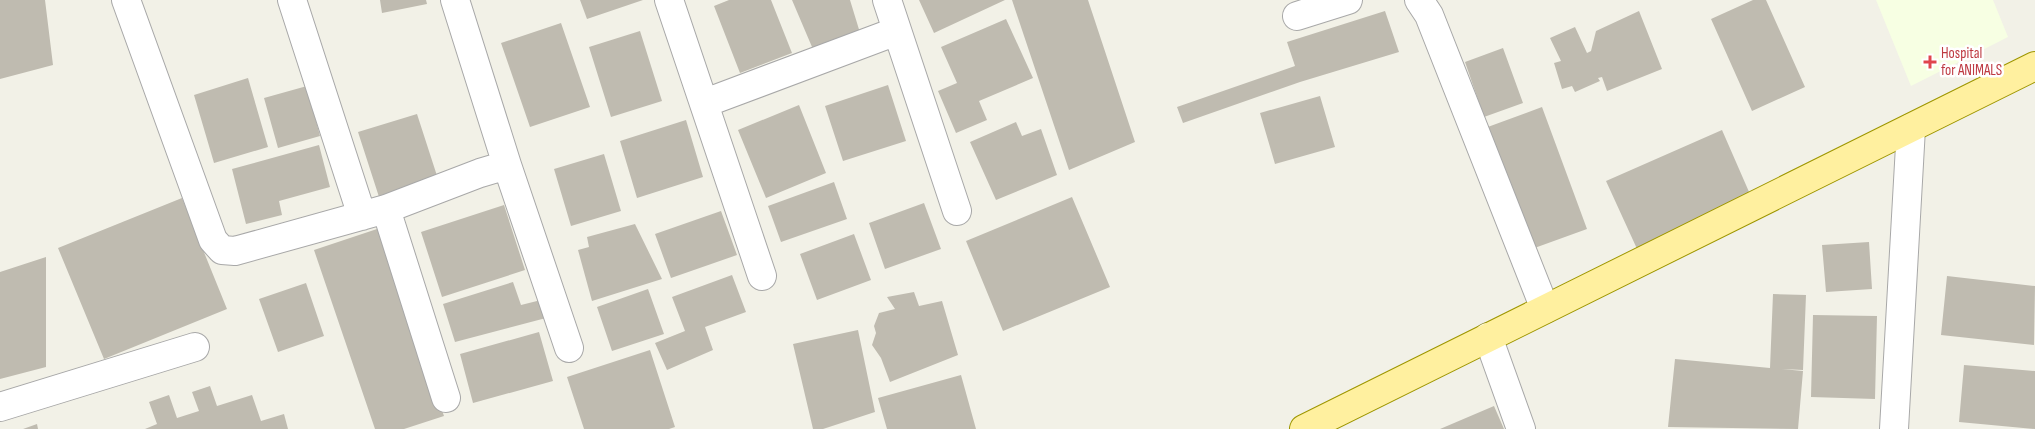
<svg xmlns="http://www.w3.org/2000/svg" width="2035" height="429" viewBox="0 0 2035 429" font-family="'Sofia Sans Condensed',sans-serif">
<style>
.education{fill:#f7ffe3}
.building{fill:#bfbbb0}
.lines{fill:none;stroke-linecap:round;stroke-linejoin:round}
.minor-casing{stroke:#a8a8a8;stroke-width:30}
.major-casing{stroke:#9e9600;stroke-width:30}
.minor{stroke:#fff;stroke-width:28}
.major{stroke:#fff09f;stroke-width:28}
.health-dot{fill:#e0444e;stroke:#fff;stroke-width:2}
.labels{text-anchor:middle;stroke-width:5;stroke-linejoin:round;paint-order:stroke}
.health-label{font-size:15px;fill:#be3a42;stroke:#fff;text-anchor:start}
</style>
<rect width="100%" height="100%" fill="#f2f1e7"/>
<!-- education -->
<path class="education" d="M1876 0H1993L2008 37 1911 86Z"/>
<!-- building -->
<path class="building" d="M0 0H45L53 65 0 79Z
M380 0H426L427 4 382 13Z
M580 0H643L587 19Z
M729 0H771L792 53 740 73 714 6Z
M792 0H850L861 36 815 54Z
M919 0H1005L934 33Z
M1012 0H1088L1135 142 1069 170Z
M1753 0H1766L1805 87 1752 111 1711 19Z
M1385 11 1399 52 1300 82 1183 123 1177 107 1295 66 1287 42Z
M1639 11 1662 69 1607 91 1602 77 1598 78 1600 81 1575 92 1572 86 1562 89 1554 63 1561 61 1550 38 1575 27 1587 53 1591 51 1596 31Z
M1006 19 1033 78 979 101 987 120 956 133 938 91 957 83 941 47Z
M561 23 590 107 530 127 501 43Z
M640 31 662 101 611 117 589 47Z
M1503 48 1523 103 1484 117 1465 62Z
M248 78 268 147 214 163 194 95Z
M888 85 906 141 843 161 825 106Z
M307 86 320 136 278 148 264 98Z
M1320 96 1335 147 1275 164 1260 113Z
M799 105 826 173 766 198 738 130Z
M1542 107 1587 229 1529 250 1485 128Z
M417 114 439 182 380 200 358 132Z
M686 120 703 177 637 198 620 141Z
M1016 122 1022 136 1041 129 1057 175 996 200 970 142Z
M1722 130 1753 201 1638 251 1606 181Z
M319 145 330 187 279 201 282 215 246 224 232 169Z
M604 154 621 211 571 226 554 169Z
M834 182 847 219 781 242 768 206Z
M1072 197 1110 287 1003 331 966 241Z
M182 198 227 309 104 359 58 248Z
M924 203 941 249 885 269 869 223Z
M504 205 525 270 442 297 421 232Z
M721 211 737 255 671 278 655 234Z
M635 224 662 279 592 301 578 250 589 247 587 237Z
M380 228 444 416 404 429H375L314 250Z
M854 234 871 280 817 300 800 254Z
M1869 242 1872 289 1826 292 1822 245Z
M46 257V367L0 379V272Z
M732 275 746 312 705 327 713 350 667 370 655 343 685 331 672 297Z
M1947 276 2035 286 2034 345 1941 335Z
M513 282 521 305 541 300 546 318 455 342 443 304Z
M306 283 324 336 278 352 259 299Z
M648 289 664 334 612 351 597 307Z
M914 292 919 306 942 301 958 355 890 382 881 358 872 345 876 333 874 326 879 313 895 309 887 297Z
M1773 294 1806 295 1803 370 1782 369 1803 371 1798 429 1668 427 1675 359 1770 368Z
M1813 315 1877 316 1875 399 1811 397Z
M858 330 875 412 823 429H813L793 344Z
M539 332 553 381 473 403 460 354Z
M650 350 675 427 669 429H584L567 377Z
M1964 365 2035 371V429L1959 422Z
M961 375 976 429H887L878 398Z
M210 386 217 406 252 395 261 421 284 414 288 429H145L157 424 149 402 169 395 177 418 199 411 192 392Z
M1494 406 1504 429H1440Z
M37 424 38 429H23Z"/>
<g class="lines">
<defs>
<path id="minor" d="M126 0 213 240 222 250 235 251 386 209 480 173 507 165
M292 0 362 216
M455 0 507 165 569 348
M669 0 762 276
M887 0 957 211
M1419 0 1429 15 1545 309
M1297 16 1348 0
M705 103 897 31
M386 209 446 398
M1488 337 1521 429
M0 407 195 347
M1894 429 1911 128"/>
<path id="major" d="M1304 429 2035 66"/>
</defs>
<!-- minor casing -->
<use href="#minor" class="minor-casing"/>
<!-- major casing -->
<use href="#major" class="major-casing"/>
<!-- minor -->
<use href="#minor" class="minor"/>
<!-- major -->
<use href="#major" class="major"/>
</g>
<!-- markers -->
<path class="health-dot" d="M1927.5 54.5h5v5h5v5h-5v5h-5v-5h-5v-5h5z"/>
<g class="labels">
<!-- health labels -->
<g class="health-label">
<text x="1941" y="58">Hospital<tspan x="1941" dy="17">for ANIMALS</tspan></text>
</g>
</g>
</svg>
